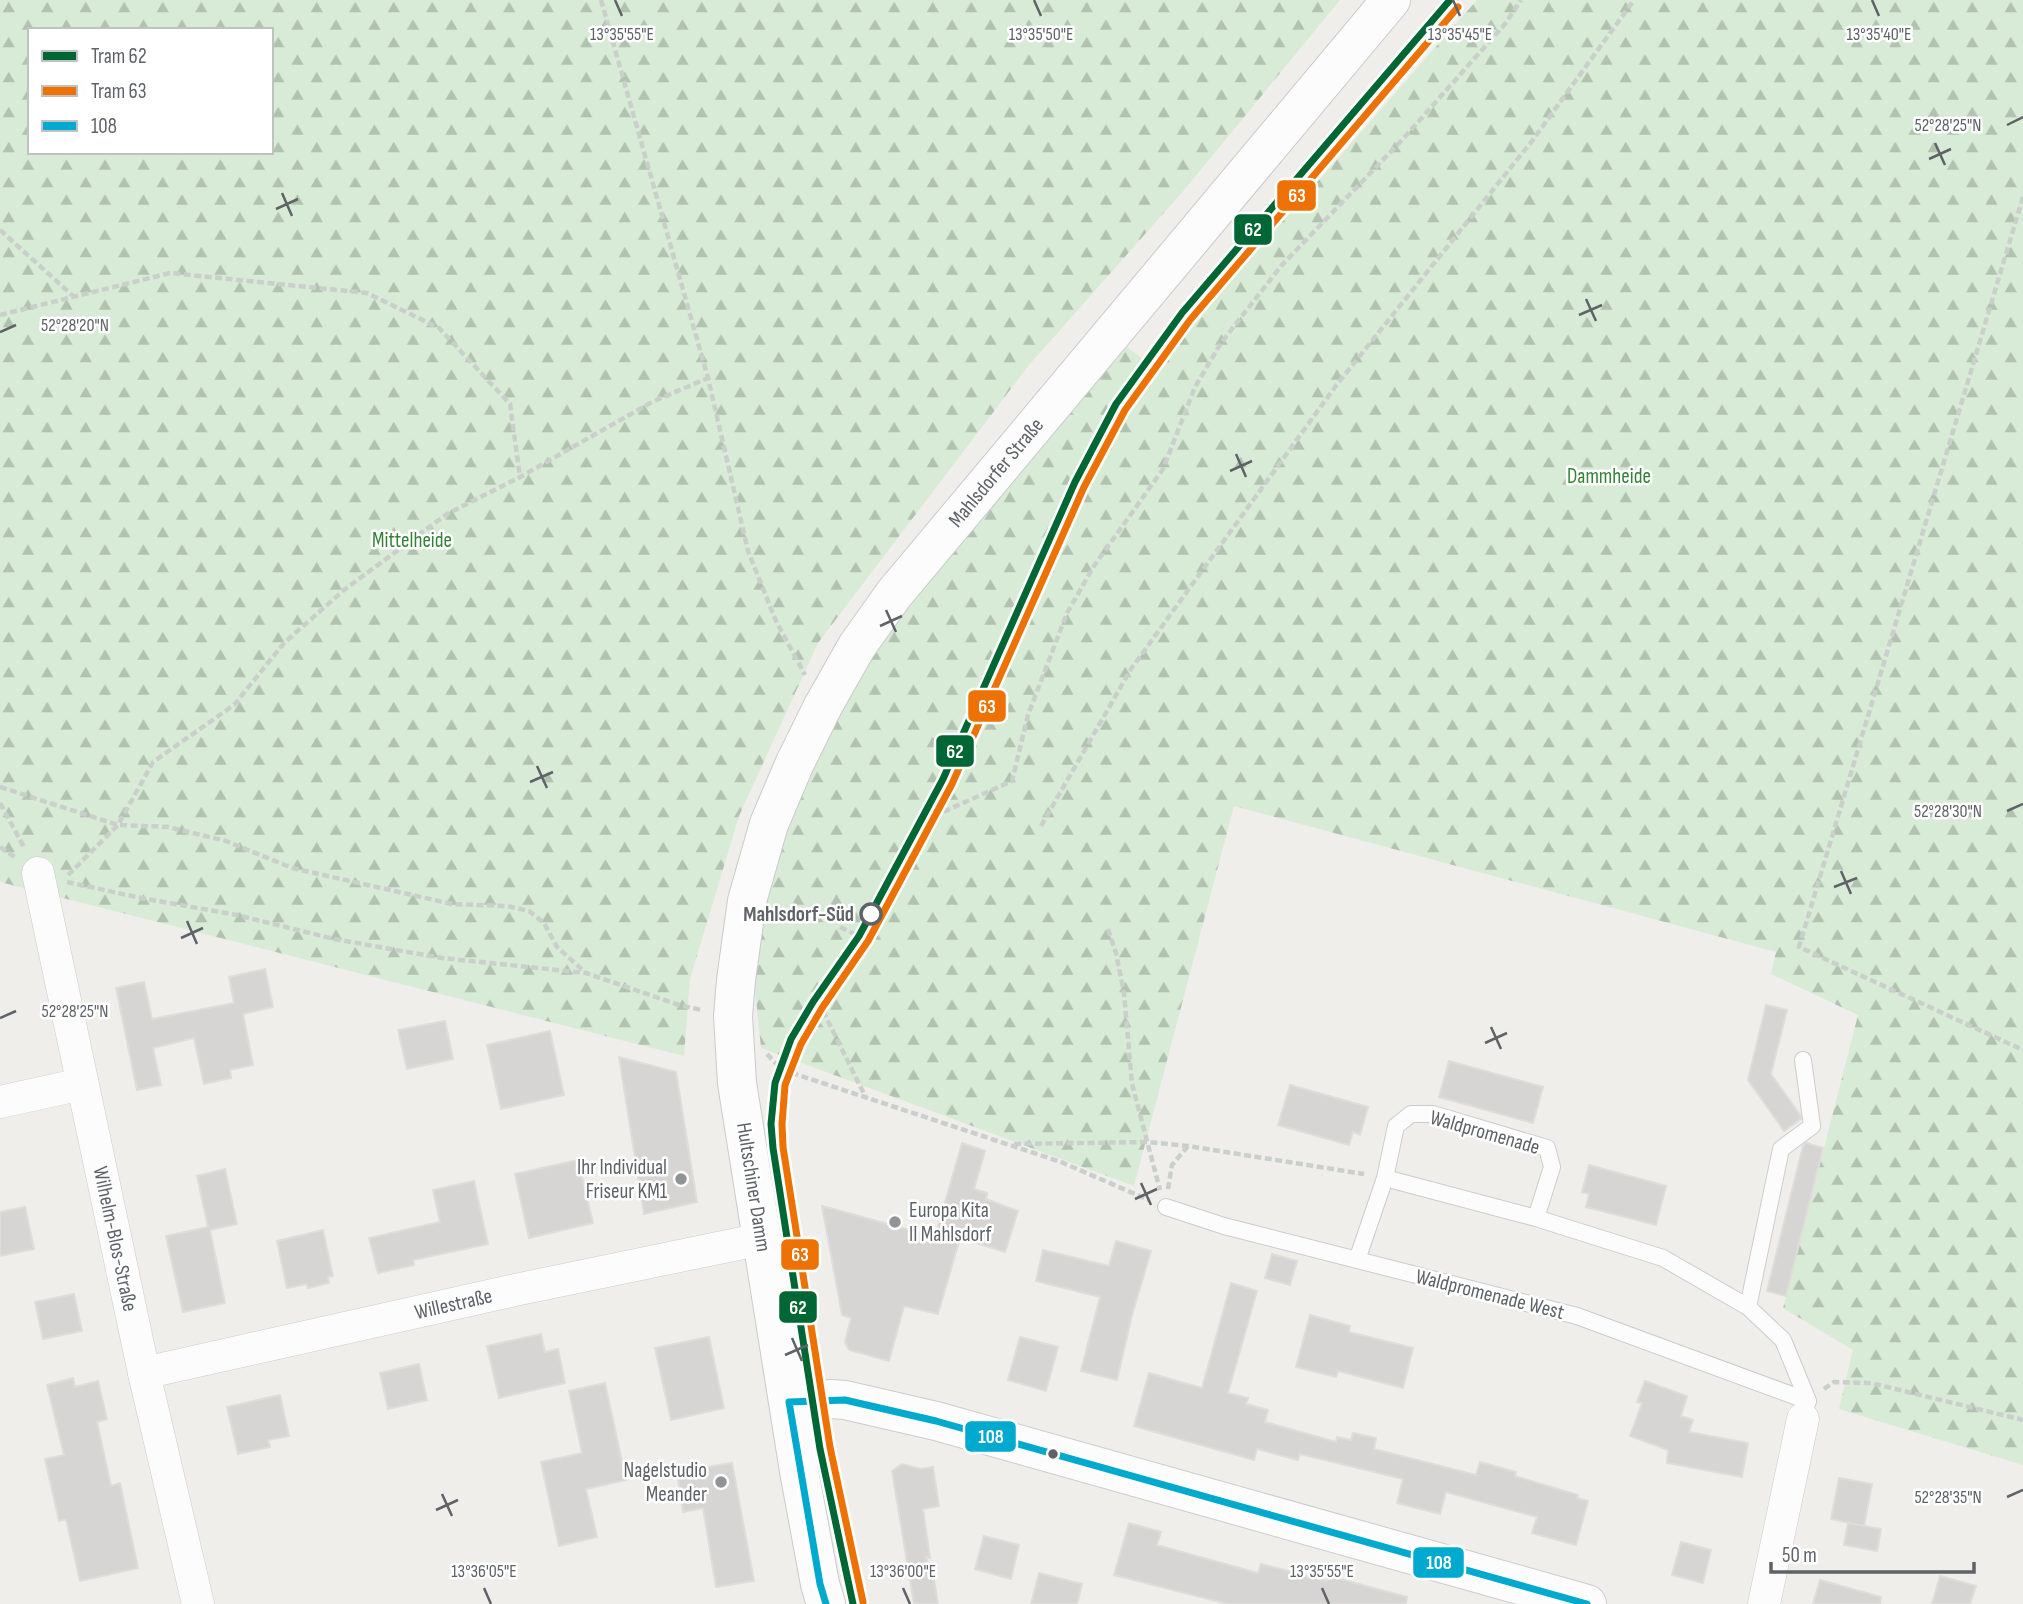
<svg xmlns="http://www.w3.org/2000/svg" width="2023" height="1604" viewBox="0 0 2023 1604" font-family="'Sofia Sans Condensed',sans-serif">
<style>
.forest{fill:url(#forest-firs);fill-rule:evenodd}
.building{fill:#d6d5d3;stroke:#deddd9;stroke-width:2}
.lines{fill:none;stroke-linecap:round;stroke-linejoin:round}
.service-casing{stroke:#cbcccc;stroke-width:18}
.minor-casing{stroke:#cbcccc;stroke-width:33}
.tertiary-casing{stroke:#cbcccc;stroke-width:40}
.secondary-casing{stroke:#cacacb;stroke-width:40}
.path{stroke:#cacfcc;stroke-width:4.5;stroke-dasharray:7 3.5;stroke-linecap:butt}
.service{stroke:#fdfcfc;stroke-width:16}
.minor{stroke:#fdfcfc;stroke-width:32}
.tertiary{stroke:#fdfcfc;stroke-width:38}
.secondary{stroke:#fdfcfc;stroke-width:38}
.bus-1-casing{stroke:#fff;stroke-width:12}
.bus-1{stroke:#00a9ce;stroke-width:7}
.tram-1-casing{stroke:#fff;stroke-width:12}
.tram-2-casing{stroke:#fff;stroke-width:12}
.tram-1{stroke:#063;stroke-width:7}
.tram-2{stroke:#ee7203;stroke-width:7}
.ticks{fill:none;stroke:#5f6368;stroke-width:2.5}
.stop-dot{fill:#fff;stroke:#5f6368;stroke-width:3.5}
.poi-dot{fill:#919496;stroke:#fff;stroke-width:2.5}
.bus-dot{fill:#5f6368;stroke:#fff;stroke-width:2.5}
.labels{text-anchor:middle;stroke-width:5;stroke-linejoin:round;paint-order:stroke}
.street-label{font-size:21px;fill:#5f6368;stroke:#fff}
.park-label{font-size:21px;fill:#348238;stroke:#fff}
.stop-label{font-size:21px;font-weight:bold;fill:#5f6368;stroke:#fff;text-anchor:end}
.poi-label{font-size:21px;fill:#5f6368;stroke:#fff;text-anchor:end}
.ticks-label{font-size:18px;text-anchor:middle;fill:#5f6368;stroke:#fff;stroke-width:5;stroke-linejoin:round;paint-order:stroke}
.line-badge{stroke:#fff;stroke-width:2.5}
.badge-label{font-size:19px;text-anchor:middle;font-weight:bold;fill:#fff}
</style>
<defs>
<pattern id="forest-firs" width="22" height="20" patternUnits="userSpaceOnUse" patternTransform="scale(1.75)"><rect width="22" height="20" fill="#d8ebd6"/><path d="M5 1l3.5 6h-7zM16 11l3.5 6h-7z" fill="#b2c2b1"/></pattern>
</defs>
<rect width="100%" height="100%" fill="#efeeea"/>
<!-- forest -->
<path class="forest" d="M0 0H1340L1185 189 1029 365 818 643 739 816 690 979 684 1056 0 882ZM30 30H271V152H30Z
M1477 0H2023V1465L1839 1409 1853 1350 1783 1308 1858 1015 1771 974 1776 952 1234 806 1134 1186 761 1048 753 970 783 826 851 681 899 606 1127 347 1154 368Z"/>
<!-- building -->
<path class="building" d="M265 969 273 1007 243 1014 253 1065 230 1070 231 1078 204 1084 194 1038 153 1048 161 1085 137 1090 116 988 144 982 152 1019 234 1003 229 977Z
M1766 1005 1787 1010 1771 1074 1800 1115 1801 1119 1784 1131 1748 1080Z
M445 1021 453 1059 407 1069 398 1030Z
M550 1031 564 1095 501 1109 487 1045Z
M619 1057 676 1072 697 1202 644 1214Z
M1449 1061 1543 1087 1533 1123 1439 1097Z
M1290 1085 1368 1107 1360 1135 1353 1132 1349 1145 1278 1125Z
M962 1143 985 1151 974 1189 987 1193 986 1199 1018 1211 1005 1252 960 1238 938 1314 904 1306 889 1361 849 1350 845 1342 851 1318 842 1315 822 1206 935 1237Z
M1806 1143 1823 1148 1786 1296 1767 1291 1803 1146Z
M578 1160 593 1223 529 1238 515 1174Z
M1589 1165 1666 1186 1656 1225 1586 1207 1589 1194 1582 1192Z
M225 1169 237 1224 210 1230 225 1303 183 1312 166 1236 208 1227 197 1176Z
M474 1181 488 1244 413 1260 414 1265 378 1273 369 1238 440 1222 433 1190Z
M25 1207 34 1249 0 1256V1212Z
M323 1230 333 1276 328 1277 329 1283 308 1288 307 1284 287 1288 277 1241Z
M1116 1241 1151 1251 1132 1315 1117 1380 1081 1371 1100 1297 1036 1281 1043 1250 1109 1266Z
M1272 1254 1297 1261 1290 1285 1265 1278Z
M1231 1283 1257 1291 1228 1393 1248 1398 1246 1404 1268 1410 1265 1422 1336 1442 1337 1437 1351 1440 1353 1433 1376 1438 1374 1449 1476 1475 1480 1462 1516 1472 1515 1476 1578 1495 1577 1498 1588 1501 1576 1545 1532 1533 1537 1517 1446 1492 1440 1514 1397 1503 1403 1479 1300 1454 1298 1460 1257 1449 1254 1460 1134 1426 1149 1373 1202 1388Z
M74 1294 82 1331 43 1339 35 1302Z
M1310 1315 1350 1326 1349 1332 1413 1348 1403 1388 1338 1371 1336 1377 1296 1367Z
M541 1334 545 1352 558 1349 565 1383 499 1398 487 1346Z
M709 1337 724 1408 671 1420 655 1348Z
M1020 1337 1058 1347 1046 1391 1008 1380Z
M419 1364 427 1400 388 1409 380 1373Z
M73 1378 75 1387 98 1381 107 1419 97 1422 111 1486 120 1483 138 1568 80 1581 66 1519 59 1521 45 1459 64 1455 47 1385Z
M1645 1381 1687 1396 1681 1416 1693 1420 1689 1432 1748 1443 1742 1477 1667 1463 1668 1450 1630 1436 1642 1403 1637 1402Z
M605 1383 626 1480 586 1489 597 1537 559 1546 541 1462 582 1453 569 1391Z
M280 1395 289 1436 268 1440 270 1447 238 1454 227 1407Z
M732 1463 754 1581 716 1587 703 1508 683 1512 677 1472Z
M902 1464 921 1469 933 1467 939 1506 923 1509 930 1558 926 1557 934 1579 938 1604H914L892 1471Z
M1839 1478 1872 1484 1864 1526 1831 1519Z
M1129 1523 1161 1532 1157 1545 1258 1573 1261 1564 1327 1581 1329 1576 1407 1597 1406 1604H1228L1114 1575Z
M1848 1523 1881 1529 1877 1551 1844 1545Z
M984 1536 1019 1545 1011 1579 975 1569Z
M1681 1542 1711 1550 1703 1583 1672 1575Z
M1039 1573 1082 1584 1077 1604H1031Z
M1940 1576 1976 1586 1970 1604H1932Z
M1820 1580 1881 1597 1880 1604H1813Z"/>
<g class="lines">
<defs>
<path id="service" d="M1385 1178 1536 1218 1663 1258 1748 1307 1783 1340 1808 1401 1807 1404
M1166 1207 1224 1226 1577 1316 1808 1401
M1357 1260 1385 1178 1396 1126 1411 1114H1433L1547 1148 1552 1167 1536 1218
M1748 1307 1781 1149 1812 1126 1803 1060"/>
<g id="minor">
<path id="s1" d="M38 873 144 1373 198 1604"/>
<path d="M0 1102 82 1084"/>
<path id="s2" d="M144 1373 515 1290 762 1239"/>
<path d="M1764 1604 1803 1419"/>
</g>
<path id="tertiary" d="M789 1402 831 1399 845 1400 936 1421 1587 1604"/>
<g id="secondary">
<path id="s3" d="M826 1604 820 1584 799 1471 737 1083 733 1016 736 980 747 901 769 824 794 765 823 706 857 646 894 594 1391 0"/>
</g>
</defs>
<!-- service casing -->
<use href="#service" class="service-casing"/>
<!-- minor casing -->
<use href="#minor" class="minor-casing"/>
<!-- tertiary casing -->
<use href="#tertiary" class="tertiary-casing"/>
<!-- secondary casing -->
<use href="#secondary" class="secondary-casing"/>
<!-- path -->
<path class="path" d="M601 0 708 378 748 551 776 621 805 675
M2023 197 1799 947 2023 1050
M0 230 73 296
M0 315 170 273 367 293 439 328 510 404 520 477
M0 787 118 825 168 827 226 841 292 868 452 904 507 906 529 911 544 923 557 947 585 972
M0 803 25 849
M934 816 1012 781 1028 715 1067 613 1094 566 1163 469 1195 387 1221 343 1281 266 1402 140 1505 24 1521 0
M1041 826 1131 669 1335 387 1532 141 1634 0
M0 847 16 858
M68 875 118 825 153 762 234 705 284 643 344 590 447 514 520 477 652 402 708 378
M67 882 141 898 237 915 334 939 442 958 586 973 679 1005 702 1010
M840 927 869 941
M1108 929 1116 953 1124 993 1132 1084 1160 1190
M823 1011 865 1096
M767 1054 779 1067 789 1072 1061 1162 1149 1200
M789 1072 823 1010 877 930
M1014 1144 1147 1142 1188 1146 1364 1174
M1168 1189 1172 1165 1188 1146
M1824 1389 1834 1382 1871 1383 2023 1420"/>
<!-- service -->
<use href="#service" class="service"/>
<!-- minor -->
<use href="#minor" class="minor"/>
<!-- tertiary -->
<use href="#tertiary" class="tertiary"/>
<!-- secondary -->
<use href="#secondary" class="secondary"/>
<defs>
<path id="bus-1" d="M789 1402 845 1400 936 1421 1587 1604
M789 1402 820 1584 826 1604"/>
</defs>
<!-- bus-1 casing -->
<use href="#bus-1" class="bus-1-casing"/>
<!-- bus-1 -->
<use href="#bus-1" class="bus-1"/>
<defs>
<path id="tram-1" d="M853 1604 820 1449 773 1148 771 1124 775 1083 791 1039 813 1002 859 936 943 779 1075 482 1116 404 1182 313 1450 0"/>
<path id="tram-2" d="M863 1602 830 1447 783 1147 782 1124 785 1085 801 1044 822 1008 868 941 952 784 1084 487 1125 410 1190 320 1458 7"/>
</defs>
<!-- tram-1 casing -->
<use href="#tram-1" class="tram-1-casing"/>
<!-- tram-2 casing -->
<use href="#tram-2" class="tram-2-casing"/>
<!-- tram-1 -->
<use href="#tram-1" class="tram-1"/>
<!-- tram-2 -->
<use href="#tram-2" class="tram-2"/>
</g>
<!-- ticks -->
<path class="ticks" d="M615 0 622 16M1034 0 1041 16M1453 0 1460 16M1872 0 1879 16M2007 125 2023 117M1935 143 1945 165M1929 159 1951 149M282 193 292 216M276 209 298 199M1586 299 1596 321M1579 315 1602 305M0 332 16 325M1236 454 1246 477M1230 471 1252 461M886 610 896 632M880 626 902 616M537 766 547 788M530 782 553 772M2007 811 2023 804M1841 871 1851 894M1834 887 1857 878M187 921 197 944M181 938 203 928M0 1018 16 1011M1491 1027 1501 1049M1485 1043 1507 1033M1141 1183 1151 1205M1135 1199 1157 1189M792 1338 802 1361M785 1355 808 1345M442 1494 452 1516M2007 1497 2023 1490M436 1510 458 1500M484 1588 491 1604M903 1588 910 1604M1322 1588 1329 1604"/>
<!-- markers -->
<circle class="stop-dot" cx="871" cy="914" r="10"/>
<g class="poi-dot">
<circle cx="681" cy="1179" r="7"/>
<circle cx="895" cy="1222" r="7"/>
<circle cx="721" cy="1482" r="7"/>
</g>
<circle class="bus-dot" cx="1053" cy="1454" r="6"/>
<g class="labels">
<!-- street labels -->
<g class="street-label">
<text dy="7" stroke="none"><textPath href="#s3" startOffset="1213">Mahlsdorfer Straße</textPath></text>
<text transform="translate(1485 1132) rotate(16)" y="7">Waldpromenade</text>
<text transform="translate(754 1187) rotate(81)" y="7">Hultschiner Damm</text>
<text dy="7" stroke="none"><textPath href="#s1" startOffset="374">Wilhelm-Blos-Straße</textPath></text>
<text transform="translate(1490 1294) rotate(14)" y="7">Waldpromenade West</text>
<text dy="7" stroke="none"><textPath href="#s2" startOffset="317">Willestraße</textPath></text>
</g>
<!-- park labels -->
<g class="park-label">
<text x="1609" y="483">Dammheide</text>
<text x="412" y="547">Mittelheide</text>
</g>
<!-- stop labels -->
<g class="stop-label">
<text x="854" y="921">Mahlsdorf-Süd</text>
</g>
<!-- poi labels -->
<g class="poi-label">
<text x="667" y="1174">Ihr Individual<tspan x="667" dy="24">Friseur KM1</tspan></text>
<text x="909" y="1217" text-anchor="start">Europa Kita<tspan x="909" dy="24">II Mahlsdorf</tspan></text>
<text x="707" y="1477">Nagelstudio<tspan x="707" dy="24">Meander</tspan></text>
</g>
</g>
<g class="ticks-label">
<text x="622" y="40">13°35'55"E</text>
<text x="1041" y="40">13°35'50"E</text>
<text x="1460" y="40">13°35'45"E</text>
<text x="1879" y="40">13°35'40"E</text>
<text x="1948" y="131">52°28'25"N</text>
<text x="75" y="331">52°28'20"N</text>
<text x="1948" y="817">52°28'30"N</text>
<text x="75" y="1017">52°28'25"N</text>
<text x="1948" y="1503">52°28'35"N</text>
<text x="484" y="1577">13°36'05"E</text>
<text x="903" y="1577">13°36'00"E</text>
<text x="1322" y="1577">13°35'55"E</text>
</g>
<g class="line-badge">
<rect x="1276" y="179" width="41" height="33" rx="7" fill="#ee7203"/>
<rect x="1233" y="213" width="40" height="33" rx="7" fill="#063"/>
<rect x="967" y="689" width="40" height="34" rx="7" fill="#ee7203"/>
<rect x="935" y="734" width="40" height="34" rx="7" fill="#063"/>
<rect x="780" y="1238" width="40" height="33" rx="7" fill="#ee7203"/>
<rect x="778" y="1290" width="40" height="34" rx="7" fill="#063"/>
<rect x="964" y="1420" width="53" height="33" rx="7" fill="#00a9ce"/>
<rect x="1412" y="1546" width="53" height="33" rx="7" fill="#00a9ce"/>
</g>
<g class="badge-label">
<text x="1297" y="202">63</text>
<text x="1253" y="236">62</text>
<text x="987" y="713">63</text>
<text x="955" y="758">62</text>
<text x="800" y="1261">63</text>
<text x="798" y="1314">62</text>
<text x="991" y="1443">108</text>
<text x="1439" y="1569">108</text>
</g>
<!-- legend -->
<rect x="28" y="28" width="245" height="126" fill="#ffffff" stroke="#bfc1c3" stroke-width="2"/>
<rect x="42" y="51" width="35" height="10" fill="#006633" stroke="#bfc1c3" stroke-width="2"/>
<text x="91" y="63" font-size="21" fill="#5f6368">Tram 62</text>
<rect x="42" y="86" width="35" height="10" fill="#ee7203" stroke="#bfc1c3" stroke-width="2"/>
<text x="91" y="98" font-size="21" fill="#5f6368">Tram 63</text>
<rect x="42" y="121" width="35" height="10" fill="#00a9ce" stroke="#bfc1c3" stroke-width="2"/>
<text x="91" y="133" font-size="21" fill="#5f6368">108</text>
<!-- scale -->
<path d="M1771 1562v10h203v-10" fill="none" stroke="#5f6368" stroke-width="3.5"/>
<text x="1782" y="1562" font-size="21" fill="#5f6368" stroke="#ffffff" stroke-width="5" paint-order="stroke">50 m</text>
</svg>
